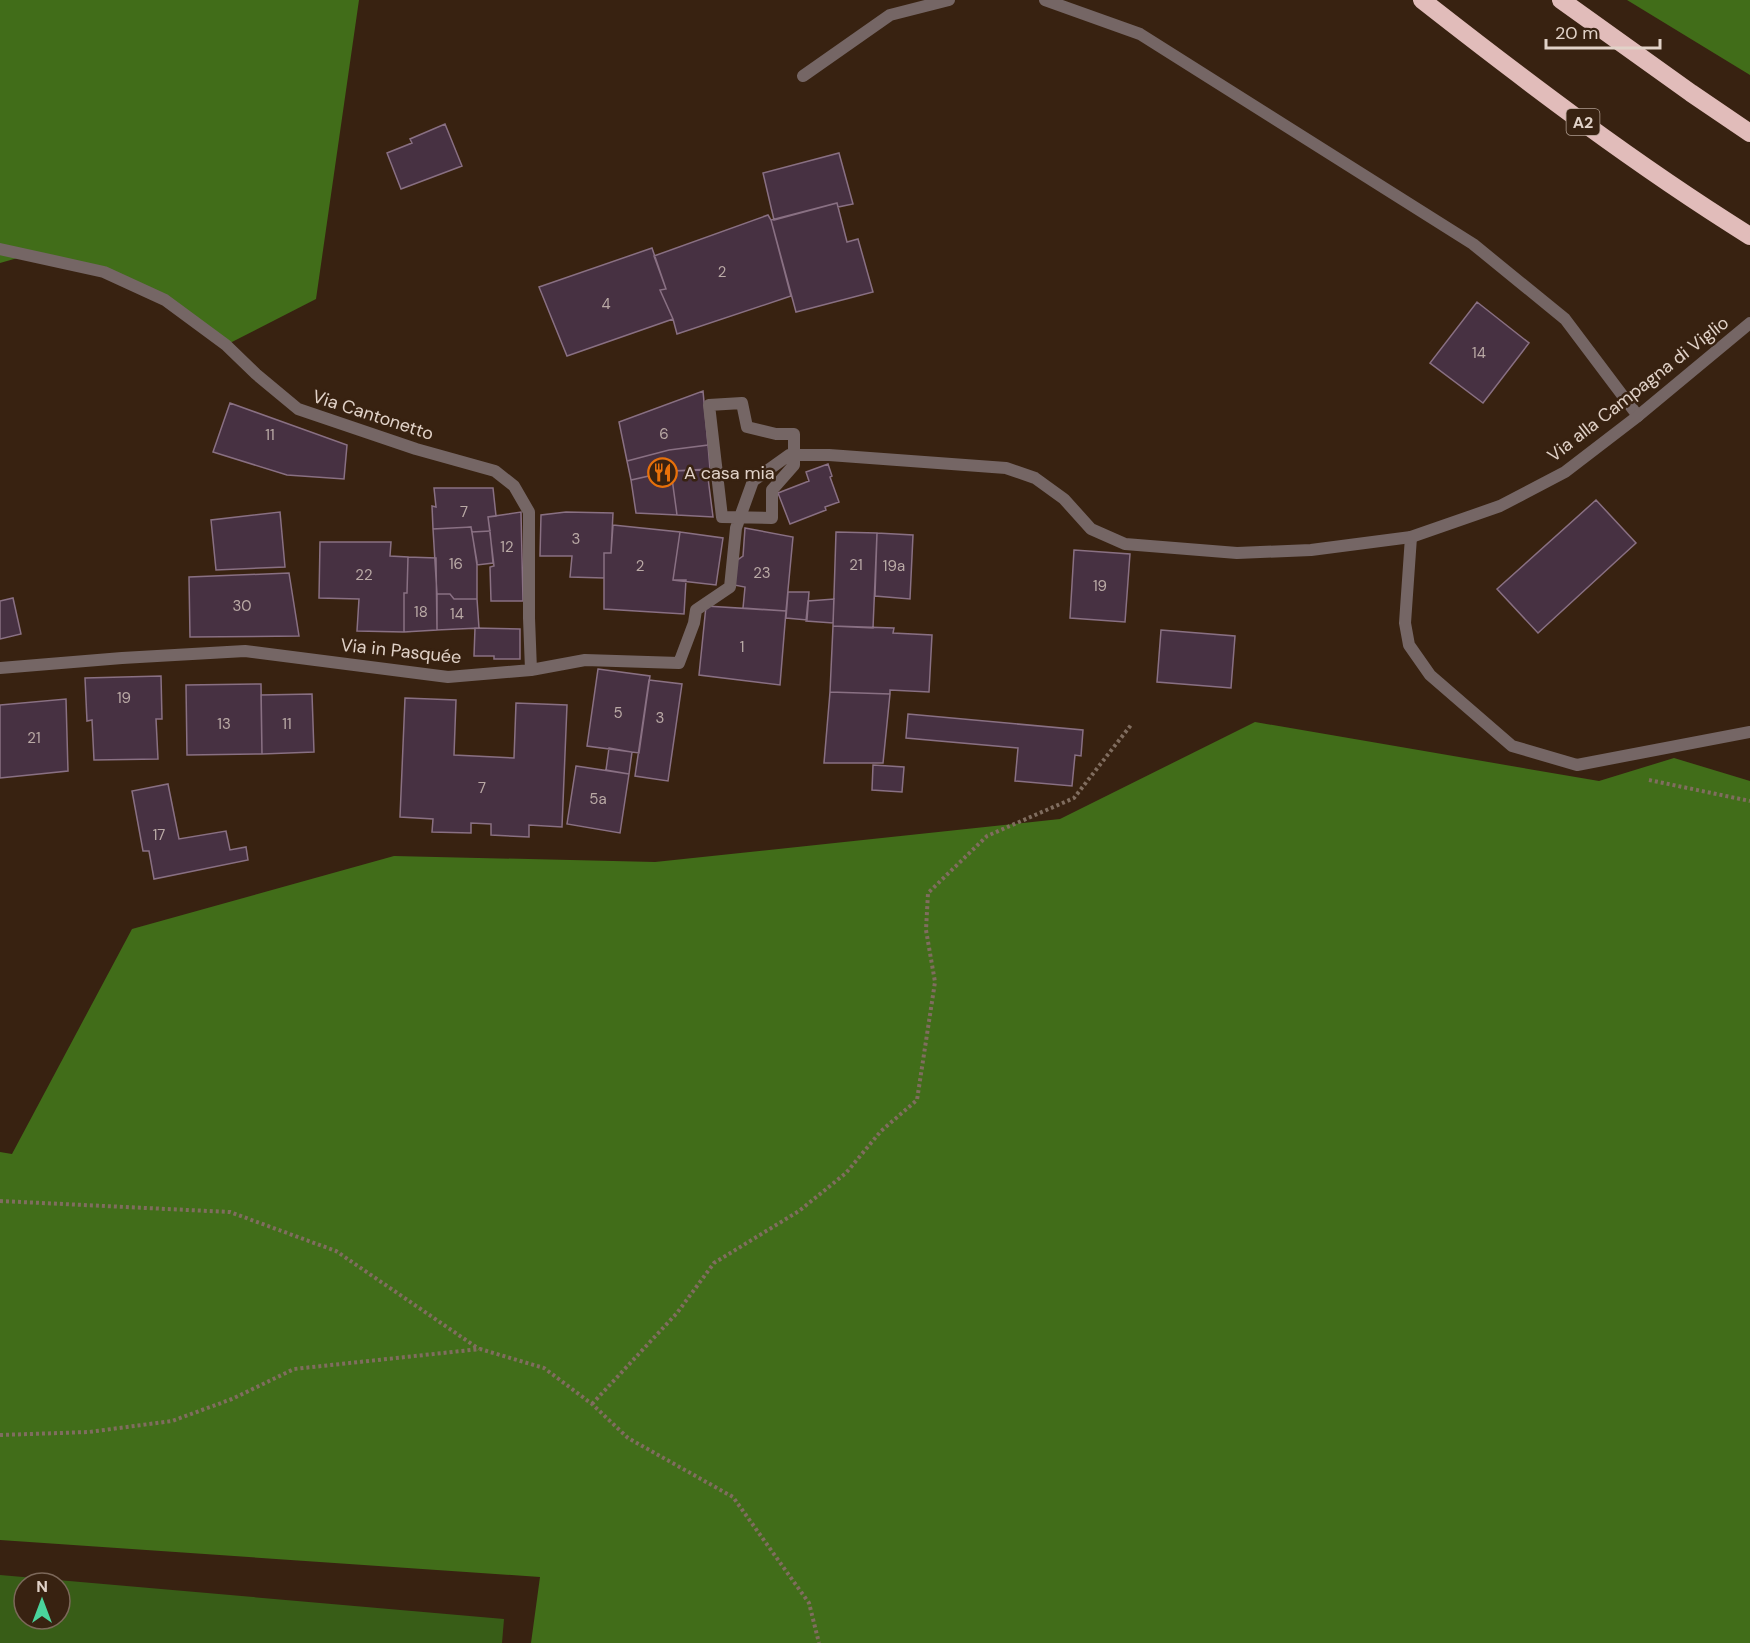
<svg xmlns="http://www.w3.org/2000/svg" width="1750" height="1643" viewBox="0 0 1750 1643" font-family="'DM Sans',sans-serif">
<style>
.green{fill:#385d17;fill-rule:evenodd}
.forest{fill:#416d19}
.building{fill:#473142;stroke:#897083;stroke-width:1.5}
.lines{fill:none;stroke-linecap:round;stroke-linejoin:round}
.path{stroke:#806d5f;stroke-width:4;stroke-dasharray:3 3;stroke-linecap:butt}
.lane{stroke:#756665;stroke-width:12}
.street{stroke:#756665;stroke-width:12}
.highway{stroke:#e1bcba;stroke-width:18}
.labels{text-anchor:middle;stroke-width:5;stroke-linejoin:round;paint-order:stroke}
.number-label{font-size:15px;fill:#baaaa6}
.shield{fill:#382211;stroke:#ae9d91;stroke-width:1.5}
.shield-label{font-size:16px;font-weight:bold;fill:#e1d2c8}
.street-label{font-size:18px;fill:#e1d2c8;stroke:#382211}
.poi-label{font-size:18px;fill:#e1d2c8;stroke:#382211;text-anchor:start}
</style>
<rect width="100%" height="100%" fill="#382211"/>
<!-- green -->
<path class="green" d="M0 1575 504 1619 502 1643H0ZM24 1583H60V1619H24Z"/>
<!-- forest -->
<path class="forest" d="M0 0H359L316 299 226 345 165 300 104 272 28 255 0 263Z
M1627 0H1750V75Z
M1255 722 1599 781 1674 758 1750 781V1643H531L540 1577 0 1540V1152L12 1154 132 929 394 856 655 862 1060 819Z"/>
<!-- building -->
<path class="building" d="M445 124 462 166 401 189 387 153 412 143 410 139Z
M839 153 853 204 838 207 837 203 774 220 763 173Z
M837 203 847 242 858 239 873 292 796 312 771 220Z
M768 215 771 220 791 296 677 334 673 319 660 290 666 289 654 256Z
M652 248 666 289 660 290 673 319 567 356 539 287Z
M1477 302 1529 343 1483 403 1430 363Z
M703 391 708 445 669 450 627 461 619 422Z
M230 403 347 445 344 479 287 475 213 452Z
M708 445 710 469 671 471 631 480 627 461 669 450Z
M828 464 832 476 830 477 839 502 825 507 826 510 790 524 778 493 809 481 806 472Z
M707 470 713 517 677 515 671 471Z
M671 471 677 515 636 513 631 480Z
M434 488H493L496 516 488 517 490 531 472 532 471 527 433 529 432 506 436 507Z
M1596 500 1636 543 1538 633 1497 589Z
M280 512 285 567 216 570 211 520Z
M521 512 523 601H491L490 567 494 566 488 517Z
M566 512 613 513 611 553H604V578L570 577 572 556H540L541 515Z
M613 525 680 532 673 580H686L684 614 604 609V553H611Z
M471 527 477 562V599H454L450 594H437L433 529Z
M745 528 793 537 786 611 743 608 745 587 734 585 736 561 743 556Z
M490 531 493 563 477 565 472 532Z
M680 532 723 538 716 585 673 580Z
M836 532 877 533 873 628 833 626Z
M877 533 913 535 910 599 875 596Z
M320 542H391L390 556 408 557 407 593H404V632L357 631 359 599 319 598Z
M1074 550 1130 554 1125 622 1070 618Z
M408 557 436 558 437 630 404 632V593H407Z
M289 573 299 636 190 637 189 577Z
M788 592H809L807 620 786 618Z
M437 594H450L454 599H477L479 628 437 630Z
M13 598 21 634 0 639V601Z
M834 599 833 623 806 621 808 601Z
M706 606 786 611 780 685 699 675Z
M833 626 894 628 893 633 932 635 929 692 890 690V694L830 692Z
M475 628 520 629V659H494V656H474Z
M1161 630 1235 636 1231 688 1157 682Z
M598 669 650 676 639 753 587 746Z
M161 676 162 719H156L158 759 94 760 92 720 87 721 85 678Z
M649 680 682 684 668 781 635 776Z
M261 684 262 754 187 755 186 685Z
M830 692 890 694 883 763H824Z
M312 694 314 752 262 754 261 695Z
M405 698 456 700 454 755 514 758 516 703 567 705 562 827 529 825V837L491 835V824L471 823V833L432 832 433 819 400 817Z
M66 699 68 771 0 778V705Z
M908 714 1083 730 1081 756 1075 755 1072 786 1015 781 1018 748 906 738Z
M609 748 632 752 629 774 606 770Z
M873 765 904 767 902 792 872 790Z
M576 766 629 774 620 833 567 824Z
M168 784 179 839 226 831 230 850 246 847 248 860 154 879 149 851H143L132 791Z"/>
<g class="lines">
<!-- path -->
<path class="path" d="M1649 780 1750 801
M0 1201 230 1212 336 1251 479 1349
M592 1404 677 1313 714 1263 799 1211 846 1173 881 1131 917 1100 935 982 926 930 928 893 987 836 1074 798 1131 725
M0 1435 89 1432 172 1421 232 1399 294 1369 480 1349 544 1368 592 1404 628 1438 733 1497 809 1603 819 1643"/>
<!-- lane -->
<path class="lane" d="M1045 0 1140 34 1473 244 1565 319 1638 416
M803 76 890 15 949 0
M1411 537 1405 623 1409 645 1430 675 1512 746 1577 765 1750 732"/>
<!-- street -->
<path class="street" d="M0 249 104 272 165 300 226 345 256 374 298 409 416 449 495 471 514 486 529 512V618L531 670
M742 403 747 427 776 434H794V465L772 490V518L722 517 709 405Z
M0 668 122 658 245 651 448 677 531 670 585 660 679 663 694 623 696 610 730 587 736 528 753 481 789 455H829L1006 468 1035 478 1064 499 1091 529 1125 544 1237 553 1311 550 1411 537 1500 506 1565 472 1638 416 1750 323"/>
<!-- highway -->
<path class="highway" d="M1422 0C1528 83 1636 165 1750 236
M1561 0 1691 93 1750 133"/>
</g>
<!-- icons -->
<defs>
<symbol id="restaurant-ring" viewBox="-11 -11 22 22"><circle r="9.5" fill="#382211" stroke="#e8710a" stroke-width="1.5"/><path d="M-5-6h1v4h1v-4h1v4h1v-4h1v5L-1.5 .5V6h-2V.5L-5-1ZM5-6V6H3V1.5H1.5Q1.5-4 5-6Z" fill="#e8710a"/></symbol>
</defs>
<g fill-rule="evenodd">
<use href="#restaurant-ring" x="646" y="456" width="33" height="33"/>
</g>
<g class="labels">
<!-- number labels -->
<g class="number-label">
<text x="722" y="277">2</text>
<text x="606" y="309">4</text>
<text x="1479" y="358">14</text>
<text x="664" y="439">6</text>
<text x="270" y="440">11</text>
<text x="464" y="517">7</text>
<text x="576" y="544">3</text>
<text x="507" y="552">12</text>
<text x="456" y="569">16</text>
<text x="856" y="570">21</text>
<text x="640" y="571">2</text>
<text x="894" y="571">19a</text>
<text x="762" y="578">23</text>
<text x="364" y="580">22</text>
<text x="1100" y="591">19</text>
<text x="242" y="611">30</text>
<text x="421" y="617">18</text>
<text x="457" y="619">14</text>
<text x="742" y="652">1</text>
<text x="124" y="703">19</text>
<text x="618" y="718">5</text>
<text x="660" y="723">3</text>
<text x="224" y="729">13</text>
<text x="287" y="729">11</text>
<text x="34" y="743">21</text>
<text x="482" y="793">7</text>
<text x="598" y="804">5a</text>
<text x="159" y="840">17</text>
</g>
<!-- shield labels -->
<rect class="shield" x="1566.5" y="109" width="33" height="26" rx="4.5"/>
<g class="shield-label">
<text x="1583" y="128">A2</text>
</g>
<!-- street labels -->
<g class="street-label">
<text transform="translate(1638 389) rotate(-38)" y="6">Via alla Campagna di Viglio</text>
<text transform="translate(373 415) rotate(18)" y="6">Via Cantonetto</text>
<text transform="translate(401 651) rotate(6)" y="6">Via in Pasquée</text>
</g>
<!-- poi labels -->
<g class="poi-label">
<text x="684" y="479">A casa mia</text>
</g>
</g>
<!-- north arrow -->
<g transform="translate(42 1601)"><circle r="28" fill="#382211" stroke="#7c685a" stroke-width="1.5"/>
<path d="M0-4.5L10 22L0 15L-10 22Z" fill="#4ad49c"/>
<text y="-9" font-size="16" font-weight="bold" text-anchor="middle" fill="#e1d2c8">N</text>
</g>
<!-- scale -->
<path d="M1546 39v9h114v-9" fill="none" stroke="#e1d2c8" stroke-width="3"/>
<text x="1555" y="39" font-size="18" fill="#e1d2c8" stroke="#382211" stroke-width="4.5" paint-order="stroke">20 m</text>
</svg>
